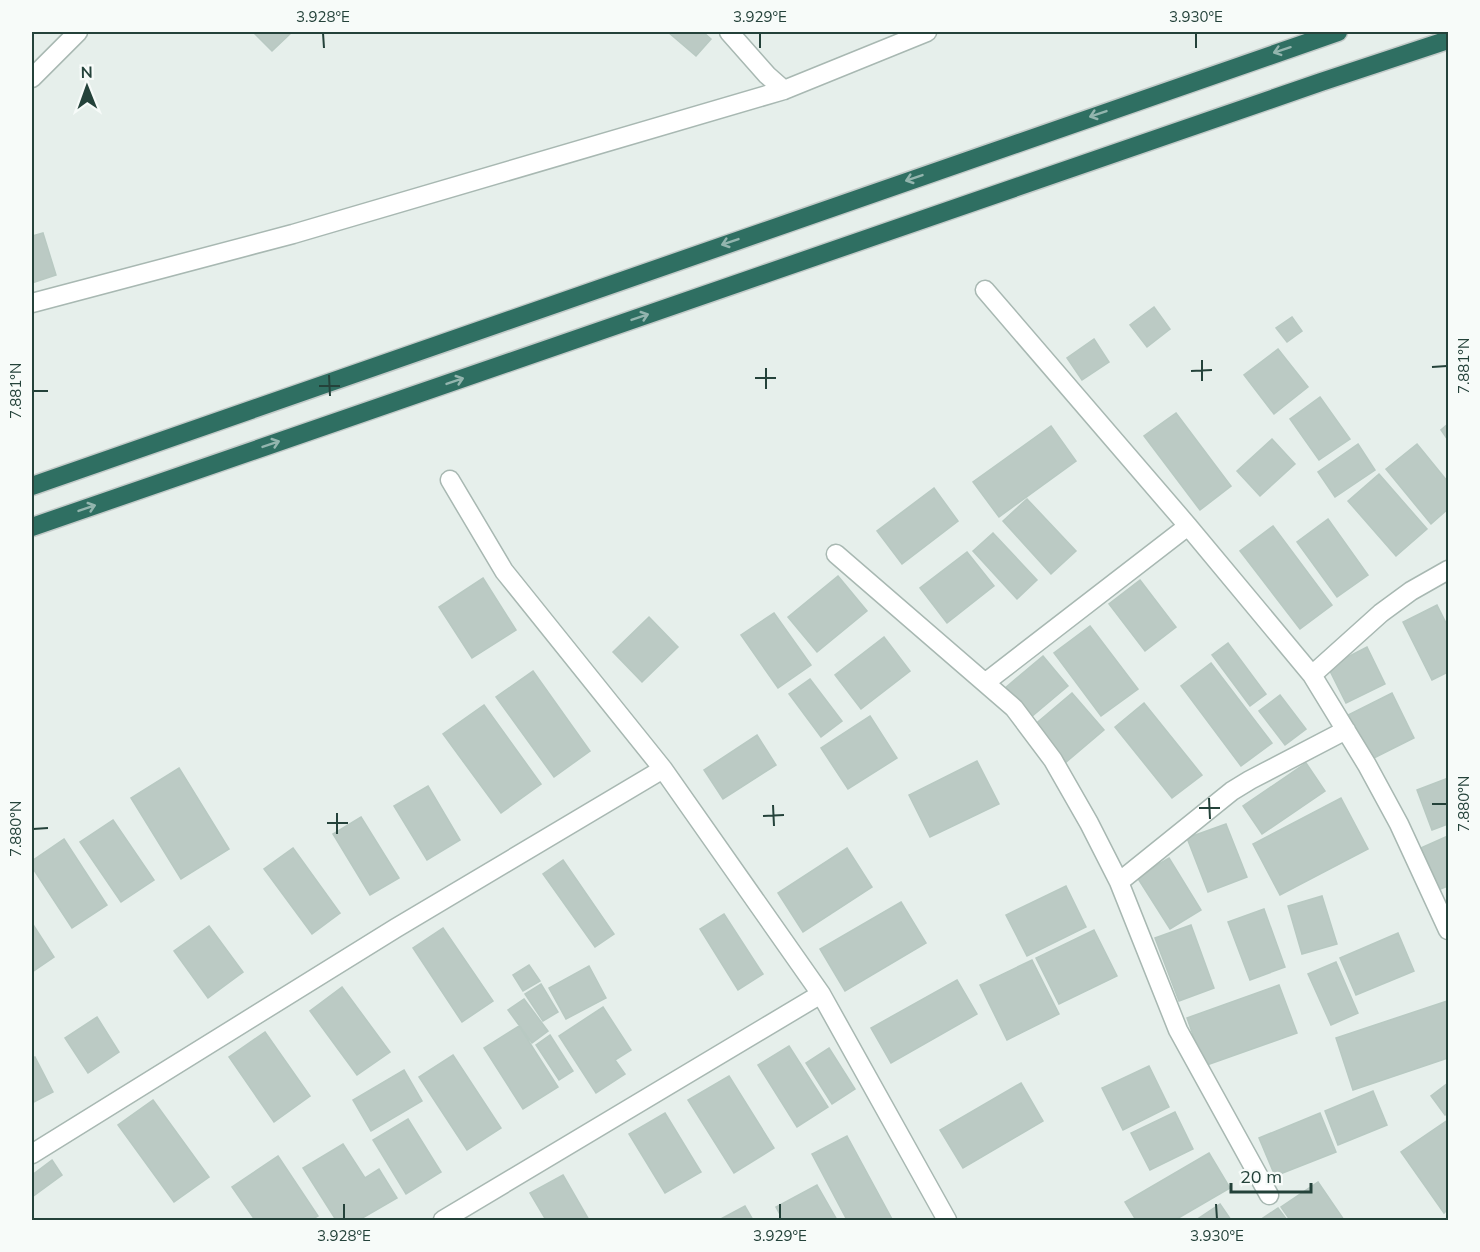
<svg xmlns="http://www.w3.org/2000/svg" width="1480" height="1252" viewBox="0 0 1480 1252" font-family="Mulish,sans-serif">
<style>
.building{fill:#bbcac4;stroke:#b8c9c2;stroke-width:1.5}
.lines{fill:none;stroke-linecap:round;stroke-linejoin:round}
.minor-casing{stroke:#a8b8b2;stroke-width:21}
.highway-casing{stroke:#c2cac8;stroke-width:21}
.minor{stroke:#fff;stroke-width:18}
.highway{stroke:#2f6f62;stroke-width:18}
.oneway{stroke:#93b5ae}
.ticks{fill:none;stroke:#24423a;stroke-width:2}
.neatline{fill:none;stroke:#24423a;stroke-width:2}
.ticks-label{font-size:15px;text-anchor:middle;fill:#24423a}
</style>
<rect width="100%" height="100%" fill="#e6efeb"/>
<!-- building -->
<path class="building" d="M253 32H292L272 51Z
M668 32H703L711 39 696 56Z
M43 233 56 275 32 283V236Z
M1154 307 1170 329 1147 347 1130 325Z
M1292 317 1302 331 1287 342 1276 328Z
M1094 339 1109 362 1082 380 1067 358Z
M1278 349 1308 387 1274 414 1244 375Z
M1320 397 1350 439 1319 460 1290 419Z
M1176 413 1231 486 1200 510 1144 436Z
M1448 424V440L1441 430Z
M1051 426 1076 461 999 517 973 482Z
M1272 439 1295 464 1260 496 1237 471Z
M1358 444 1375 470 1335 497 1318 472Z
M1417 444 1448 482V509L1431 524 1386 469Z
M1379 474 1427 529 1396 556 1348 501Z
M934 488 958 521 902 564 877 531Z
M1027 499 1076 551 1051 574 1003 521Z
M1328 519 1368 575 1337 597 1297 542Z
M1273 526 1332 605 1300 629 1240 551Z
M993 533 1037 580 1017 599 973 551Z
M967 552 994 586 947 623 920 588Z
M838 576 867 611 817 652 788 617Z
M483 578 516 630 472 658 439 607Z
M1140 580 1176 627 1145 651 1109 604Z
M1437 605 1448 627V672L1432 680 1403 622Z
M774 613 811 665 778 688 741 635Z
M649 617 678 647 642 682 613 652Z
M1090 626 1138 689 1101 716 1054 653Z
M884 637 910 671 861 709 835 675Z
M1228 643 1266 694 1250 706 1212 655Z
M1367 647 1385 684 1346 703 1328 667Z
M1043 656 1068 686 1030 718 1005 688Z
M1211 663 1272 743 1241 766 1181 686Z
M533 671 590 751 554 777 496 697Z
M810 679 842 721 821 737 789 694Z
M1072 693 1104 730 1065 763 1033 726Z
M1392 693 1414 738 1370 760 1348 715Z
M1280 695 1306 729 1285 745 1259 711Z
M1144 703 1202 775 1172 798 1115 727Z
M484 705 541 784 501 813 443 734Z
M870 716 897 758 848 789 821 748Z
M757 735 776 765 723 799 704 770Z
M977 761 999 804 930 837 909 795Z
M1306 763 1325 791 1262 834 1243 806Z
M179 768 229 849 181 879 131 798Z
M1448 778V824L1432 830 1417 790Z
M428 786 460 840 427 860 394 806Z
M1341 798 1368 849 1280 895 1253 844Z
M361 817 399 878 370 895 333 834Z
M113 820 154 880 121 902 80 842Z
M1226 824 1247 877 1208 892 1187 838Z
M1448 836V886L1438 890 1421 848Z
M64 839 107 905 72 928 32 867V861Z
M293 848 340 913 312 934 264 869Z
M847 848 872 887 803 932 778 893Z
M1169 858 1201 910 1170 929 1137 877Z
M563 860 614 934 595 947 543 874Z
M1066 886 1086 927 1027 956 1006 915Z
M1322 896 1337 944 1302 954 1288 906Z
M901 902 926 943 845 991 820 949Z
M1264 909 1285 967 1250 980 1228 922Z
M724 914 763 974 738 990 700 929Z
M32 923 54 957 32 972Z
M1191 925 1214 988 1179 1001 1155 938Z
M209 926 243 972 208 998 174 951Z
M443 928 493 1001 462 1022 413 948Z
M1094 930 1117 976 1059 1004 1036 958Z
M1398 933 1414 971 1356 995 1340 958Z
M1032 960 1059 1014 1007 1040 980 985Z
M1336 962 1358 1013 1331 1025 1308 974Z
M529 965 540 981 523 991 513 975Z
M589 966 606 998 566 1019 549 988Z
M957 980 977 1014 891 1063 871 1028Z
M541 984 558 1012 543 1021 525 994Z
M1279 985 1297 1033 1204 1066 1187 1018Z
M342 987 390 1052 357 1075 310 1011Z
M524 999 548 1031 532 1043 508 1010Z
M1447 1001 1448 1058 1353 1090 1336 1038Z
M603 1007 631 1050 615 1060 625 1074 596 1093 559 1036Z
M97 1017 119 1052 88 1073 65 1038Z
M519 1026 558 1087 523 1109 484 1048Z
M265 1032 310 1096 274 1122 229 1057Z
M550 1035 573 1071 559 1080 536 1045Z
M789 1046 828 1107 797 1127 758 1065Z
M829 1048 855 1089 832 1104 806 1063Z
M453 1055 501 1128 467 1150 419 1077Z
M35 1057 53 1092 32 1103V1058Z
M1149 1066 1169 1107 1123 1130 1102 1088Z
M404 1070 422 1101 371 1131 353 1100Z
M729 1076 774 1148 734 1173 688 1100Z
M1021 1083 1043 1121 963 1168 940 1130Z
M1448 1083V1113L1445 1115 1431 1096Z
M1373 1091 1387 1125 1338 1145 1325 1111Z
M153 1100 209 1177 174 1202 118 1125Z
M1175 1112 1193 1149 1150 1170 1131 1133Z
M665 1113 701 1172 665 1193 629 1134Z
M1320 1113 1336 1152 1275 1176 1259 1138Z
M408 1119 441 1172 406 1194 373 1140Z
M1448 1120V1209L1444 1213 1401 1152Z
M847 1136 892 1219 889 1220H847L812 1154Z
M343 1144 365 1178 379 1169 397 1198 359 1220H336L303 1168Z
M1209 1153 1230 1188 1175 1220H1136L1125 1202Z
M278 1156 318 1216 311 1220H255L232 1187Z
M52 1160 62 1175 32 1197V1175Z
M563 1175 589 1220H546L530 1193Z
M1318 1182 1344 1220H1290L1281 1207Z
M817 1185 837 1220H783L776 1207Z
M1220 1204 1231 1220H1196Z
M745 1206 753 1220H719Z
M1278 1208 1287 1220H1260Z"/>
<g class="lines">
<defs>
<path id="minor" d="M729 32 767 75 784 90
M32 78 78 32
M985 290 1188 526 1312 675 1367 765 1399 824 1448 930
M32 303 293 234 784 90 927 32
M450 480 504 571 663 769 821 994 947 1220
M836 554 1014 708 1053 760 1089 823 1119 882 1178 1030 1269 1195
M1312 675 1381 613 1411 591 1448 570
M986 682 1188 526
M1119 882 1232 791 1250 780 1346 730
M32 1154 396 928 663 769
M443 1220 821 994"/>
<path id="highway" d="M32 486 1338 32
M32 527 1321 82 1448 40"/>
</defs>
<!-- minor casing -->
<use href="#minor" class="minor-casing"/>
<!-- highway casing -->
<use href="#highway" class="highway-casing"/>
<!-- minor -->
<use href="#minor" class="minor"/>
<!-- highway -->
<use href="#highway" class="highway"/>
</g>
<!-- one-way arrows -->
<defs><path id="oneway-shaft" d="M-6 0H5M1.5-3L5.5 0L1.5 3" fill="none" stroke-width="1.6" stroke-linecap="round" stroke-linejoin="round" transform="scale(1.5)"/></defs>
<g class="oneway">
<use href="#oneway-shaft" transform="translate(1282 50) rotate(162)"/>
<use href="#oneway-shaft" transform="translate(1098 114) rotate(161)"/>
<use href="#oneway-shaft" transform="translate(914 178) rotate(161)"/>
<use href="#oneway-shaft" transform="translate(730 242) rotate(161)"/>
<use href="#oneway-shaft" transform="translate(640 317) rotate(-19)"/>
<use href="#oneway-shaft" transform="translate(455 381) rotate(-19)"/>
<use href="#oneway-shaft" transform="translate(271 444) rotate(-19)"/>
<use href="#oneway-shaft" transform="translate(87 508) rotate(-19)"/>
</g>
<!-- ticks -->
<path class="ticks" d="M323 33 324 48M760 33V48M1196 33V48M1202 360V381M1432 367 1447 366M766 368V389M1191 371 1212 370M329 375 330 396M755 378H776M319 386H340M33 391H48M1209 798 1210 819M1432 804H1447M773 805 774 826M1199 808H1220M337 813V834M763 816 784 815M327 823H348M33 829 48 828M344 1204V1219M780 1204V1219M1216 1204 1217 1219"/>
<!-- border -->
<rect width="1480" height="1252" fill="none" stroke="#f7fbf9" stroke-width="66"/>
<!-- north arrow -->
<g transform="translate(87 87) rotate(359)" stroke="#f7fbf9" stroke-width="4.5" paint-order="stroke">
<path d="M0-4.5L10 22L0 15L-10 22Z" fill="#24423a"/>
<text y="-9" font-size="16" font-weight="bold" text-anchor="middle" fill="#24423a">N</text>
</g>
<!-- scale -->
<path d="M1231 1183v9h80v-9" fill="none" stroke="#24423a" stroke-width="3"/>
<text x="1240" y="1183" font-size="18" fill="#24423a" stroke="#f7fbf9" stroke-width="4.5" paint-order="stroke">20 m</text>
<rect x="33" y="33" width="1414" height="1186" class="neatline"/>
<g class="ticks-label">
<text x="323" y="22">3.928°E</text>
<text x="760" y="22">3.929°E</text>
<text x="1196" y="22">3.930°E</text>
<text transform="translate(1464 366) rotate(-90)" y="5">7.881°N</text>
<text transform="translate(16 391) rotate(-90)" y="5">7.881°N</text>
<text transform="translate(1464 804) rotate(-90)" y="5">7.880°N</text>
<text transform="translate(16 829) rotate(-90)" y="5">7.880°N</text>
<text x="344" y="1241">3.928°E</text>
<text x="780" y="1241">3.929°E</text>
<text x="1217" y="1241">3.930°E</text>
</g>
</svg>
